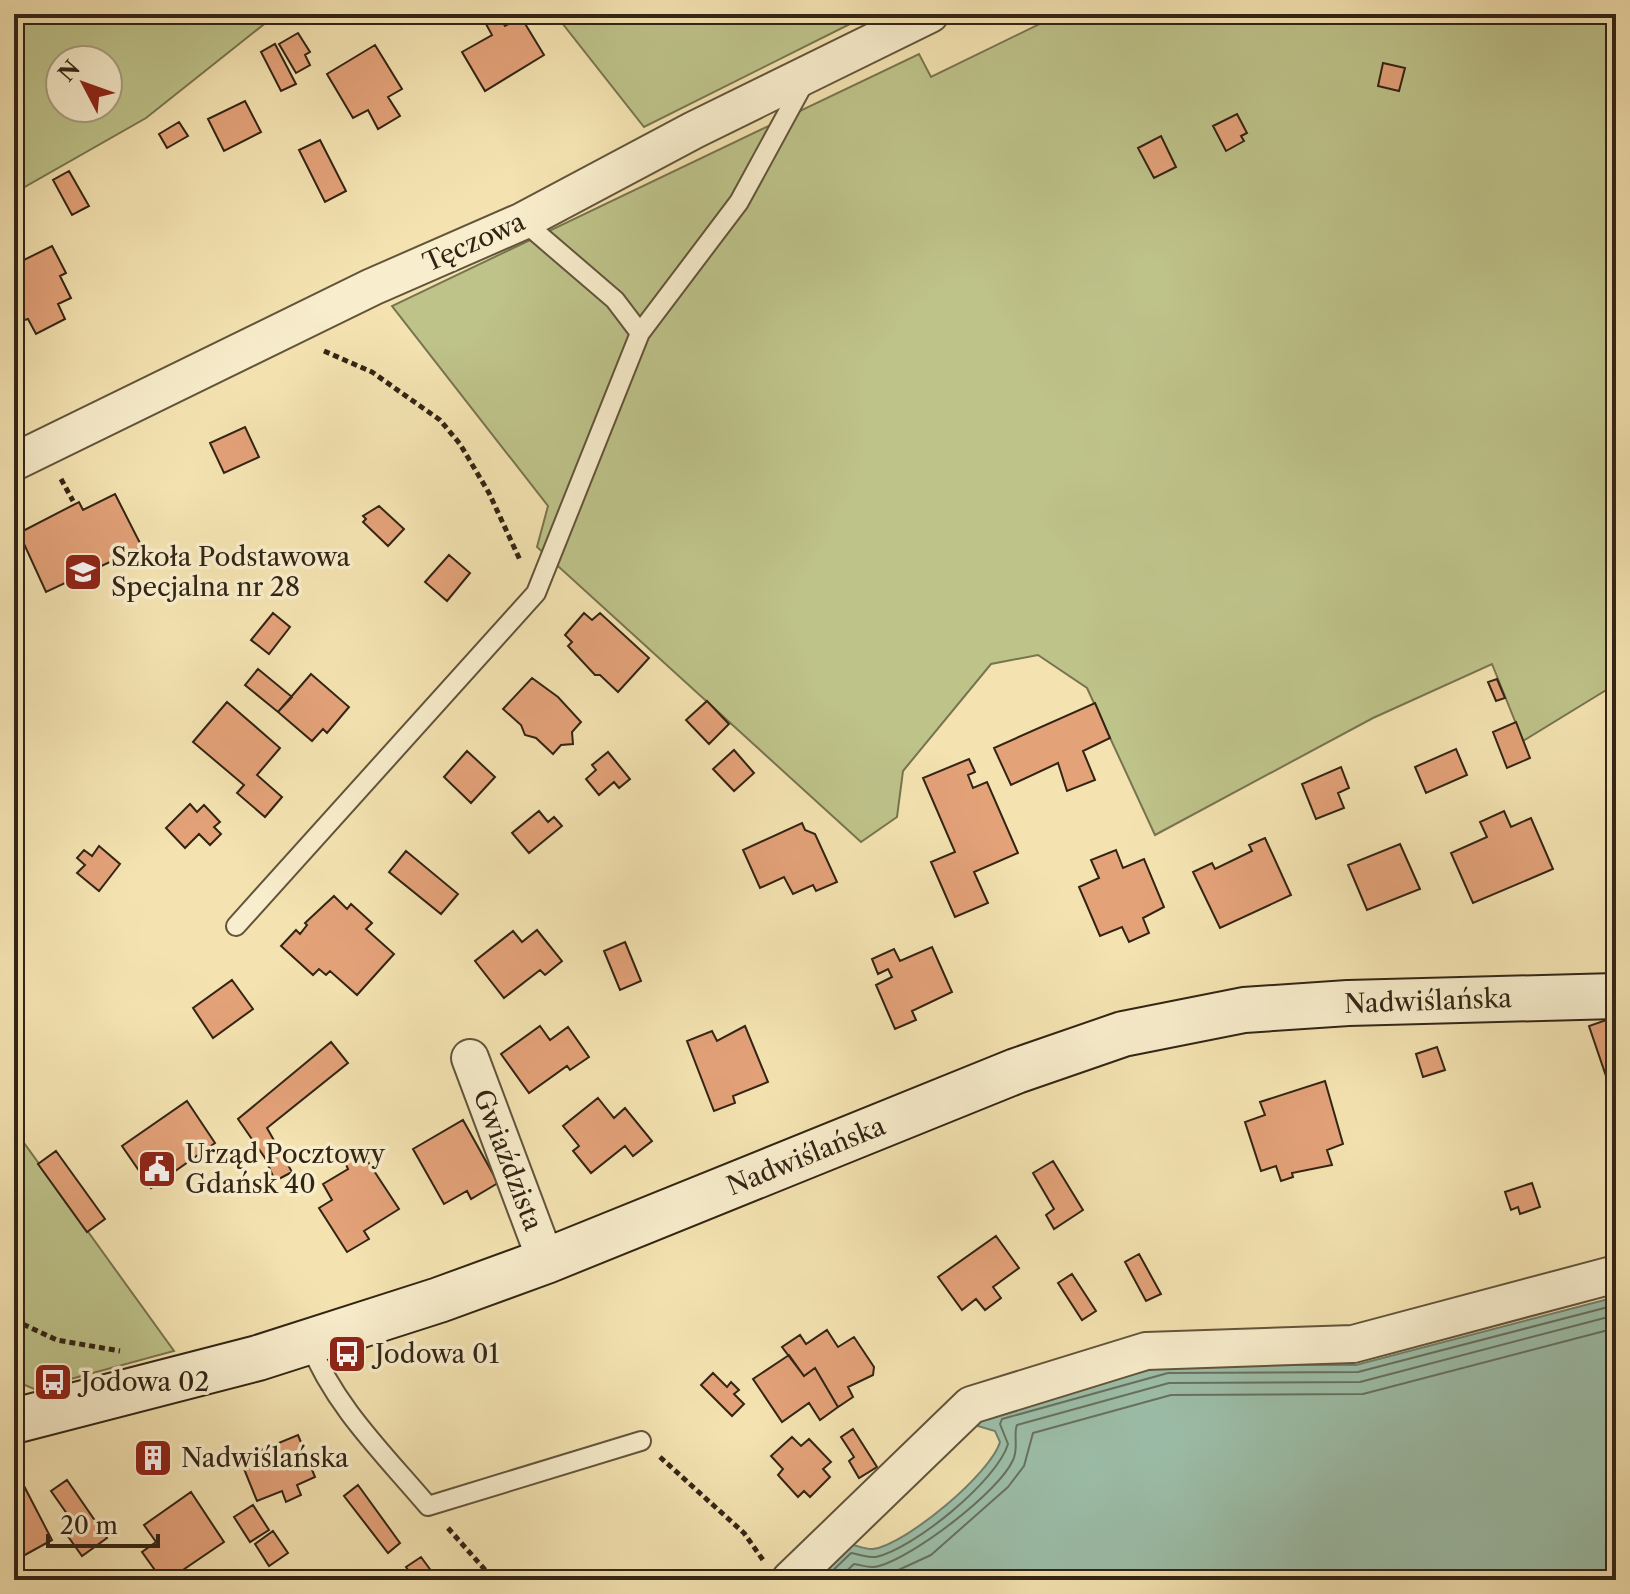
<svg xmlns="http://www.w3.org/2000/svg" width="1630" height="1594" viewBox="0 0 1630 1594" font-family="'Libre Caslon Text',serif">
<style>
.green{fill:#bec38a;stroke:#78744f;stroke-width:2;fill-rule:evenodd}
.water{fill:#9cbea9;stroke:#72806d;stroke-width:2}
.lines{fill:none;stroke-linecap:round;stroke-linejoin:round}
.shore{stroke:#67715e;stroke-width:2}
.building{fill:#e4a279;stroke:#322414;stroke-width:2}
.lane-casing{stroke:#62543b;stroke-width:22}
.street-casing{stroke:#62543b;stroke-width:40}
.secondary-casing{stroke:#322414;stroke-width:48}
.path{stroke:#322414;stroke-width:5;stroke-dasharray:6 4;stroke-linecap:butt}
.lane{stroke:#f8edcc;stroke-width:18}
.street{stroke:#f8edcc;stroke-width:36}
.secondary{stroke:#f8edcc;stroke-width:44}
.labels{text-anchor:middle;stroke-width:7;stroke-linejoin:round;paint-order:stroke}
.street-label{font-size:26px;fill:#322414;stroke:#f8edcc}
.poi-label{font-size:26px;fill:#322414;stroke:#f8edcc;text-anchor:start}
</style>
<rect width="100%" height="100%" fill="#f4e3b1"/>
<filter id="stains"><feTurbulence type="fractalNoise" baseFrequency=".0025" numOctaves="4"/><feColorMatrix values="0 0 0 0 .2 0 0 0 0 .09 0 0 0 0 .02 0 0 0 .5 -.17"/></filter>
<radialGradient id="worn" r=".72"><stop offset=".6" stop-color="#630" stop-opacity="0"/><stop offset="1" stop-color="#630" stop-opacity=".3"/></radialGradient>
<!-- green -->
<path class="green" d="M14 14H271L268 21 146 118 14 193ZM60 60H108V108H60Z
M555 14H870L644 127Z
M1060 14H1616V684L1523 741 1492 664 1373 718 1155 835 1087 688 1038 655 991 664 903 771 897 817 861 842 537 547 548 506 392 306 919 54 931 77Z
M14 1129 174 1351 34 1389 20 1383 14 1374Z"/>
<!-- water -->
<path class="water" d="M1616 1297V1580H811L849 1544C856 1545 867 1550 873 1549 907 1544 991 1473 1000 1442L995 1431 971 1424 978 1417 1167 1365H1356Z"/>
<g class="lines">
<!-- shore -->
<path class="shore" d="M823 1580 851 1553C858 1554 868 1558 876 1557 913 1549 997 1481 1008 1444L1000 1424 1002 1419 1168 1373 1358 1372 1616 1305
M837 1580 854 1564C862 1565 870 1569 879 1566 913 1557 999 1492 1013 1460 1019 1448 1013 1434 1017 1425L1169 1383 1360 1382 1616 1315
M855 1580 881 1578 931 1555 1008 1487 1024 1466 1033 1433 1171 1395 1363 1394 1616 1328"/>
</g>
<!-- building -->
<path class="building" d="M499 17 505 26 521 17 544 55 485 91 462 52 492 35 486 24Z
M298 33 310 52 305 55 310 65 296 73 279 44Z
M275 44 296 84 281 91 261 52Z
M375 45 402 89 388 97 400 116 378 129 368 110 353 118 327 74Z
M1383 63 1405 68 1399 91 1378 86Z
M245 101 261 132 224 151 208 119Z
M1237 114 1247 133 1241 136 1244 141 1226 151 1213 126Z
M179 122 188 136 167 148 159 134Z
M1161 136 1176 167 1154 178 1138 148Z
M320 140 346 191 325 202 299 150Z
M69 171 89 206 72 215 53 180Z
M52 246 66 273 60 276 71 298 58 304 65 319 36 334 28 319 14 323V258L19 255 22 261Z
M245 427 259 457 224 473 210 443Z
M115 494 142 547 46 592 19 533 79 502 83 510Z
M379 506 404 529 388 546 363 522 366 519 363 516Z
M449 555 470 573 447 601 425 582Z
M273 613 290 627 269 654 251 640Z
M584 613 592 620 600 613 649 658 618 692 600 675H595L568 646 572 642 565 635Z
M258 669 292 697 278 712 245 685Z
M311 674 349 707 327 733 323 729 312 741 278 712Z
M532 678 558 697 581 722 572 732 573 744 561 745 553 754 536 738 525 735 521 725 503 709Z
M1497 679 1505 698 1496 701 1488 682Z
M707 701 729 724 709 744 686 720Z
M227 702 280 748 257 775 282 797 265 817 237 793 244 785 193 742Z
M1095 703 1110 738 1083 751 1095 780 1067 791 1058 763 1011 785 994 748Z
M1516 722 1530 758 1507 768 1493 732Z
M1456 749 1467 775 1426 793 1415 767Z
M734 750 754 773 734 791 713 769Z
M467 751 495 777 471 803 444 777Z
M608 752 630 779 619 788 614 782 599 795 586 779 596 770 592 765Z
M969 759 975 772 968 775 973 788 987 782 1018 853 974 872 988 903 955 917 931 862 955 852 923 778Z
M1341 767 1349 788 1338 793 1344 808 1316 819 1302 784Z
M190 804 197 812 204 805 220 822 214 827 221 834 210 845 199 834 185 848 166 828Z
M539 811 548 822 554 817 562 826 529 853 512 833Z
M1504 811 1511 827 1531 818 1553 869 1473 903 1451 853 1487 837 1480 822Z
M802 823 805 830 815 834 837 882 816 891 813 885 793 894 784 877 760 888 743 850Z
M1265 838 1291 895 1220 928 1193 872 1212 863 1215 869 1252 851 1249 845Z
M1400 844 1420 889 1367 910 1348 865Z
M99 846 120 864 99 891 77 873 85 865 77 858 84 850 92 856Z
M1116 850 1123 868 1144 859 1164 907 1143 918 1149 933 1129 942 1122 927 1100 936 1079 887 1099 878 1091 860Z
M406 851 458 894 441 914 389 872Z
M334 896 347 909 351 904 372 923 366 929 394 954 357 995 330 971 326 975 319 969 313 975 281 946 296 930 300 934 307 925 305 923Z
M537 930 562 961 545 975 540 970 504 998 475 961 513 931 522 942Z
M625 942 641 981 620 990 604 951Z
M932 947 952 992 912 1011 916 1020 895 1029 876 985 892 977 888 969 878 974 872 959 894 949 900 961Z
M232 980 253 1009 213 1038 193 1008Z
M1609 1019 1616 1038V1076L1607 1079 1589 1026Z
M540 1026 550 1040 568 1027 589 1057 570 1070 567 1066 529 1093 501 1054Z
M745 1026 768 1082 733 1096 735 1103 714 1111 687 1041 712 1031 717 1041Z
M331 1042 348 1063 267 1128 292 1172 275 1181 265 1158 238 1119Z
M1437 1047 1445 1070 1423 1077 1416 1054Z
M1325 1081 1343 1144 1327 1150 1332 1165 1292 1173 1293 1177 1281 1181 1276 1166 1261 1171 1245 1122 1265 1115 1260 1102Z
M598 1098 614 1118 625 1108 652 1141 633 1156 625 1146 591 1173 573 1151 579 1146 563 1126Z
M187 1101 215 1143 151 1188 122 1146Z
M463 1120 498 1183 471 1199 467 1191 444 1204 413 1149Z
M359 1148 399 1209 364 1231 369 1239 347 1252 319 1208 332 1200 323 1184 348 1169 343 1158Z
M56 1151 105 1219 87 1232 38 1164Z
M1053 1161 1083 1210 1054 1229 1046 1215 1054 1209 1033 1173Z
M1532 1183 1540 1207 1520 1214 1518 1207 1511 1210 1505 1192Z
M996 1236 1019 1268 993 1287 1001 1298 985 1310 976 1299 962 1310 938 1277Z
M1139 1254 1161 1294 1146 1301 1125 1262Z
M1072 1274 1096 1311 1082 1320 1058 1283Z
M827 1330 838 1347 854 1337 874 1367 873 1375 848 1387 853 1397 838 1407 815 1368 804 1376 782 1347 800 1335 806 1344Z
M789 1355 804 1376 815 1368 838 1407 820 1420 809 1403 782 1422 753 1379Z
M713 1373 727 1387 731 1382 739 1390 734 1394 744 1404 732 1416 701 1385Z
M853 1429 877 1467 859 1478 849 1461 854 1457 841 1437Z
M298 1435 315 1477 297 1485 301 1495 286 1502 282 1491 257 1501 240 1459Z
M792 1437 801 1446 809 1439 831 1462 823 1469 830 1477 810 1497 804 1491 798 1497 778 1475 783 1469 771 1456Z
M163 1441 170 1468 143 1475 136 1449Z
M67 1480 107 1538 82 1556 67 1535 77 1528 51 1491Z
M358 1485 400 1543 388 1553 344 1496Z
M24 1486 52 1540 14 1561V1492Z
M191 1492 224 1542 180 1572 186 1580H162L142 1552 156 1542 144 1525Z
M253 1505 269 1530 250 1542 234 1517Z
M273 1531 288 1553 269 1566 255 1544Z
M421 1557 432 1572 415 1580 406 1567Z"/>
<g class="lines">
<defs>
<path id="lane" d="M523 221 615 300 640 333
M236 926 536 593 640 333 739 202 805 81
M309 1342C334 1406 384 1454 428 1506L641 1441"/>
<path id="street" d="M14 462 372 287 523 221 694 130 930 14
M470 1058 546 1261
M790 1580 971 1405 1146 1351 1353 1344 1616 1274"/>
<path id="secondary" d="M14 1421 258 1358 439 1300 546 1261 1016 1071 1123 1034 1244 1010 1348 1003 1616 996"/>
</defs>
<!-- lane casing -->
<use href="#lane" class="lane-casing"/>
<!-- street casing -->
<use href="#street" class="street-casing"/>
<!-- secondary casing -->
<use href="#secondary" class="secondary-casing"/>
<!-- path -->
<path class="path" d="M324 351 372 372 440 420 460 444 489 493 520 560
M61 479 73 501
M14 1320 57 1340 120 1351
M660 1457 744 1533 763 1560
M448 1528 494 1580"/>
<!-- lane -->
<use href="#lane" class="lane"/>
<!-- street -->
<use href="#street" class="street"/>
<!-- secondary -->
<use href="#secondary" class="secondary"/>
</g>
<!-- icons -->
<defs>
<symbol id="school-square" viewBox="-11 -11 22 22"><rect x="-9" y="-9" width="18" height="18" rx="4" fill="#8f2418" stroke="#f8edcc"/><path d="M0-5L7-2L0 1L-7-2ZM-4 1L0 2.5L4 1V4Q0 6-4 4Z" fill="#fff"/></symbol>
<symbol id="civic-square" viewBox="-11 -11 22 22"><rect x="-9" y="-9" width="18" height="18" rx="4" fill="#8f2418" stroke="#f8edcc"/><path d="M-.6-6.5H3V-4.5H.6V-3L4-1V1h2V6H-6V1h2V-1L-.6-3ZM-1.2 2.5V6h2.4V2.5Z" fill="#fff"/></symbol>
<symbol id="bus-square" viewBox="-11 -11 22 22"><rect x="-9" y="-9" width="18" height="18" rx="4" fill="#8f2418" stroke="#f8edcc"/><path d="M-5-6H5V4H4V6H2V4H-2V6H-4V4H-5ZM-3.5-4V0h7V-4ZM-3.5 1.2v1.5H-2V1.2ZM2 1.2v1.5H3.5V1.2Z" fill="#fff"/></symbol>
<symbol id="building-square" viewBox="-11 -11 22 22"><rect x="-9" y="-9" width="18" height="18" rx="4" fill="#8f2418" stroke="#f8edcc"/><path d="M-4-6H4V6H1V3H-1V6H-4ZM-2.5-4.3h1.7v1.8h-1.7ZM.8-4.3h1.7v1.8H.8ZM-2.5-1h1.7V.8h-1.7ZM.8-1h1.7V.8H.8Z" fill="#fff"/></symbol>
</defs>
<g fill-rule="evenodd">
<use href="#school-square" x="61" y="550" width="44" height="44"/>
<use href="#civic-square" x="135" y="1147" width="44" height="44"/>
<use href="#bus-square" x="325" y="1332" width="44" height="44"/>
<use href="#bus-square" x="31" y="1360" width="44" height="44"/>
<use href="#building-square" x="131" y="1436" width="44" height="44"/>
</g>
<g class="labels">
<!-- street labels -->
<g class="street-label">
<text transform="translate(474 242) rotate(-24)" y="9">Tęczowa</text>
<text transform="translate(1428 1001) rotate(-2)" y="9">Nadwiślańska</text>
<text transform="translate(806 1156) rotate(-22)" y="9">Nadwiślańska</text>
<text transform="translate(508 1160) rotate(69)" y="9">Gwiaździsta</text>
</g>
<!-- poi labels -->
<g class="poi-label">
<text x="111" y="566">Szkoła Podstawowa<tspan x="111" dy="30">Specjalna nr 28</tspan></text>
<text x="185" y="1163">Urząd Pocztowy<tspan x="185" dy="30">Gdańsk 40</tspan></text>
<text x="375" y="1363">Jodowa 01</text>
<text x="81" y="1391">Jodowa 02</text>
<text x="181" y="1467">Nadwiślańska</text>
</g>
</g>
<!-- margin -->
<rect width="1630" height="1594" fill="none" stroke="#f4e3b1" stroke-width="48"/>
<rect x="16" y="16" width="1598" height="1562" fill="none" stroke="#322414" stroke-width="4"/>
<rect x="24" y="24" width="1582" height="1546" fill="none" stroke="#322414" stroke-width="2"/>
<!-- north arrow -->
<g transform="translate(84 84) rotate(311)"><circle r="38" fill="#f8edcc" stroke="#a99d82" stroke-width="2"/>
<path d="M0-6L14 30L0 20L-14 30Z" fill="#8f2418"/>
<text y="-12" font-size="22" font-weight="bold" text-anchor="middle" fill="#322414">N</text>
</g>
<!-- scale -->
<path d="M48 1534v12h110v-12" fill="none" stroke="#322414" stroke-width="4"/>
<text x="60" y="1534" font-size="24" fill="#322414" stroke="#f8edcc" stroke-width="6" paint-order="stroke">20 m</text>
<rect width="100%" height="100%" filter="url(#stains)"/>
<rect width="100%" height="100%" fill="url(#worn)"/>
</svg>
